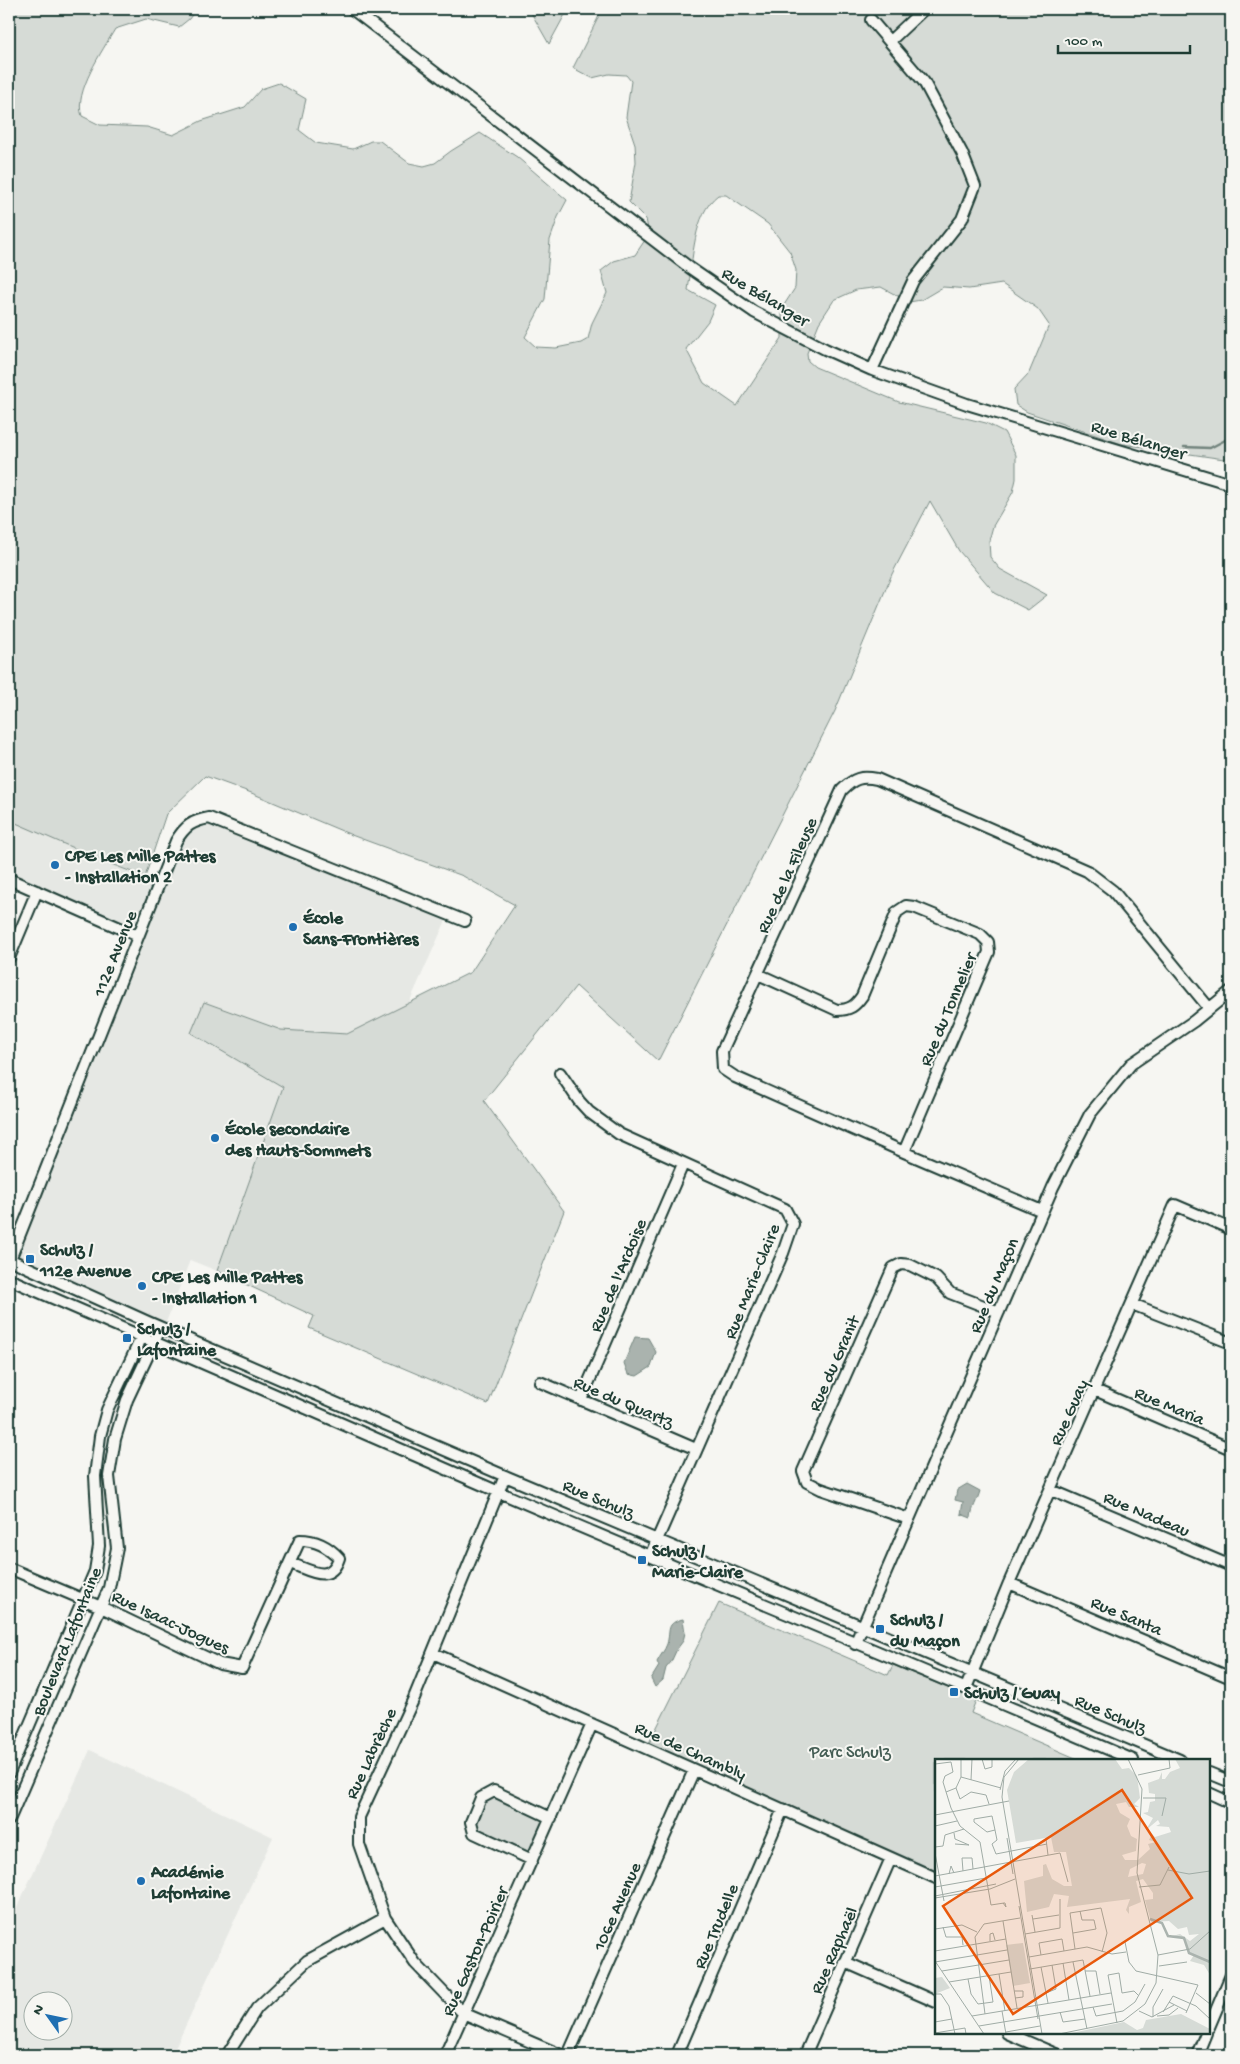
<svg xmlns="http://www.w3.org/2000/svg" width="1240" height="2064" viewBox="0 0 1240 2064" font-family="'Gochi Hand',sans-serif">
<style>
.built{fill:#e6e8e4;fill-rule:evenodd}
.green{fill:#d6dbd6;stroke:#7a8c85;fill-rule:evenodd}
.water{fill:#aab3ae;stroke:#72847d}
.lines{fill:none;stroke-linecap:round;stroke-linejoin:round}
.stream{stroke:#72847d;stroke-width:2.5}
.minor-casing{stroke:#1f3d34;stroke-width:14}
.minor{stroke:#f6f6f2;stroke-width:10}
.poi-dot{fill:#1f6fb2;stroke:#f6f6f2;stroke-width:2}
.labels{text-anchor:middle;stroke-width:4;stroke-linejoin:round;paint-order:stroke}
.street-label{font-size:18px;fill:#1f3d34;stroke:#f6f6f2}
.poi-label{font-size:18px;font-weight:bold;fill:#1f3d34;stroke:#f6f6f2;text-anchor:start}
.park-label{font-size:18px;fill:#445d54;stroke:#f6f6f2}
.inset-river{fill:none;stroke:#aab3ae;stroke-width:2.5}
.inset-road{fill:none;stroke:#a0aca6;stroke-width:1}
.view{fill:#e8590c;fill-opacity:0.15;stroke:#e8590c;stroke-width:2.5}
.inset-edge{fill:none;stroke:#1f3d34;stroke-width:2.5}
</style>
<rect width="100%" height="100%" fill="#f6f6f2"/>
<filter id="ink" filterUnits="userSpaceOnUse"><feTurbulence type="fractalNoise" baseFrequency=".02" numOctaves="2"/><feDisplacementMap in="SourceGraphic" scale="10" xChannelSelector="R" yChannelSelector="G"/><feConvolveMatrix kernelMatrix="1 2 1 2 8 2 1 2 1" color-interpolation-filters="sRGB"/></filter>
<g filter="url(#ink)">
<!-- built -->
<path class="built" d="M9 819 159 885 176 841 199 822 211 823 447 918 409 1003 347 1034 281 1030 204 1002 192 1033 283 1087 217 1271 190 1260 165 1325 15 1258 109 1028 139 937 9 879Z
M90 1750 273 1837 172 2055H9V1925ZM32 2002H62V2032H32Z"/>
<!-- green -->
<path class="green" d="M9 9H196L189 19 179 27 146 19 115 29C103 50 73 93 82 116L100 125 147 127 173 135 201 121 245 107 261 89 279 83 306 99 299 130 316 143 353 149 371 141H380L409 163 424 166 435 163 451 151 480 133 517 157 567 200 558 217 550 240 545 299 525 337 536 347 556 348 581 343 588 339 592 323 607 293 601 271 614 261 635 255 649 234 646 219 629 202 636 162 635 144 626 117 631 81 626 75 609 74 592 78 573 68 598 18 601 9H1231V454L1224 459 1122 444 1027 412 1016 405 1014 389 1029 373 1049 325 1038 309 1002 284 969 289 943 287 921 300 909 302 881 287 856 290 834 300 819 323 807 353 808 361 815 367 899 402 986 423 1004 432 1016 455V479L1013 492 993 526 989 541 990 557 1000 569 1047 595 1028 610 995 593 959 551 930 501 892 574 835 711 658 1061 576 986 484 1101 564 1211 488 1404 309 1328 314 1316 217 1271 283 1087 191 1033 204 1002 281 1030 347 1034 471 972 515 905 463 876 354 836 249 792 205 776 166 814 145 877 103 861 9 820ZM718 195H726L768 224 790 252 796 270 795 288 782 308V338L737 406 704 383 686 349 708 321 715 305 688 290C693 260 693 214 718 195Z
M529 9H568L549 44Z
M719 1603 888 1675 893 1665 976 1700 971 1713 1080 1760H936V1881L645 1751Z
M494 1791 551 1818 532 1860 474 1833 471 1822 481 1798Z"/>
<!-- water -->
<path class="water" d="M635 1337 648 1338 656 1352 651 1367 637 1376 628 1374 624 1363Z
M967 1484 980 1491C977 1502 972 1507 971 1518L961 1514 963 1502 955 1500 957 1490Z
M683 1619 685 1633 683 1641 677 1649 671 1662 666 1668 663 1680 655 1687 651 1679 659 1666 657 1662C660 1656 665 1650 667 1644 671 1630 665 1623 683 1619Z"/>
<g class="lines">
<!-- stream -->
<path class="stream" d="M1184 447 1210 448 1231 437"/>
<defs>
<path id="minor" d="M352 9 690 268 754 312 825 349 872 370 967 404 1231 484
M871 20 924 82 962 153 975 186 962 219 913 281 872 370
M890 41 924 9
M9 879 138 936
M9 958 37 891
M758 974 837 1010C850 1010 855 1006 862 996L897 912 906 906 914 907 980 934 988 942 989 952 904 1152
M560 1073 579 1101 589 1112 619 1134 785 1209 793 1224 783 1253 650 1556
M1042 1211 904 1152 735 1077 723 1069 722 1051 842 790C854 778 861 776 877 779L1087 871 1113 891 1209 1008
M9 1259 148 1322 505 1476 1180 1760
M9 1262 176 841C185 826 192 821 209 818L465 921
M9 1279C173 1349 335 1422 499 1492 710 1583 923 1669 1133 1760
M1132 1304 1231 1343
M540 1382 696 1449
M1095 1390 1231 1449
M581 1400 683 1164
M505 1476 414 1698 359 1817V1844L385 1918 415 1963 463 2013 561 2055
M1051 1490 1231 1566
M909 1519 821 1489 807 1482 803 1471 893 1268 901 1264 910 1265 936 1278 950 1293 999 1312
M9 1568 101 1607 220 1664 242 1668 294 1553 300 1540C315 1540 329 1547 339 1558 330 1585 310 1570 290 1563
M1009 1583 1231 1678
M855 1644 1053 1187 1090 1114 1131 1064 1194 1021 1231 991
M433 1653 936 1878
M966 1688 1009 1583 1175 1205 1231 1229
M9 1773 95 1571 99 1546 95 1476 100 1436 107 1410 145 1330
M1209 1773 1231 1782
M1209 1793 1231 1803
M9 1820 109 1588 117 1548 109 1476 115 1439 127 1400 157 1336
M532 1860 474 1833 471 1822 481 1798 494 1791 551 1818
M845 1962 936 2002
M1209 2027 1231 1975
M1007 2033 1058 2055
M227 2055 257 2008 307 1961 385 1918
M445 2055 592 1724
M568 2055 694 1770
M677 2055 783 1809
M805 2055 891 1858
M1197 2055 1206 2033"/>
</defs>
<!-- minor casing -->
<use href="#minor" class="minor-casing"/>
<!-- minor -->
<use href="#minor" class="minor"/>
</g>
</g>
<!-- markers -->
<g class="poi-dot">
<circle cx="55" cy="865" r="5"/>
<circle cx="293" cy="927" r="5"/>
<circle cx="215" cy="1138" r="5"/>
<rect x="25" y="1254" width="10" height="10" rx="2.5"/>
<circle cx="142" cy="1286" r="5"/>
<rect x="122" y="1333" width="10" height="10" rx="2.5"/>
<rect x="637" y="1555" width="10" height="10" rx="2.5"/>
<rect x="875" y="1624" width="10" height="10" rx="2.5"/>
<rect x="949" y="1687" width="10" height="10" rx="2.5"/>
<circle cx="141" cy="1881" r="5"/>
</g>
<g class="labels">
<!-- street labels -->
<g class="street-label">
<text transform="translate(766 296) rotate(31)" y="6">Rue Bélanger</text>
<text transform="translate(1139 439) rotate(17)" y="6">Rue Bélanger</text>
<text transform="translate(786 875) rotate(-66)" y="6">Rue de la Fileuse</text>
<text transform="translate(114 953) rotate(-68)" y="6">112e Avenue</text>
<text transform="translate(947 1009) rotate(-67)" y="6">Rue du Tonnelier</text>
<text transform="translate(617 1275) rotate(-67)" y="6">Rue de l'Ardoise</text>
<text transform="translate(751 1281) rotate(-68)" y="6">Rue Marie-Claire</text>
<text transform="translate(993 1285) rotate(-67)" y="6">Rue du Maçon</text>
<text transform="translate(833 1363) rotate(-66)" y="6">Rue du Granit</text>
<text transform="translate(624 1401) rotate(23)" y="6">Rue du Quartz</text>
<text transform="translate(1170 1405) rotate(23)" y="6">Rue Maria</text>
<text transform="translate(1068 1412) rotate(-66)" y="6">Rue Guay</text>
<text transform="translate(599 1498) rotate(23)" y="6">Rue Schulz</text>
<text transform="translate(1147 1513) rotate(23)" y="6">Rue Nadeau</text>
<text transform="translate(1127 1615) rotate(23)" y="6">Rue Santa</text>
<text transform="translate(171 1621) rotate(25)" y="6">Rue Isaac-Jogues</text>
<text transform="translate(66 1641) rotate(-68)" y="6">Boulevard Lafontaine</text>
<text transform="translate(1111 1713) rotate(23)" y="6">Rue Schulz</text>
<text transform="translate(691 1750) rotate(24)" y="6">Rue de Chambly</text>
<text transform="translate(370 1753) rotate(-65)" y="6">Rue Labrèche</text>
<text transform="translate(616 1906) rotate(-66)" y="6">106e Avenue</text>
<text transform="translate(715 1926) rotate(-67)" y="6">Rue Trudelle</text>
<text transform="translate(833 1950) rotate(-66)" y="6">Rue Raphaël</text>
<text transform="translate(474 1951) rotate(-66)" y="6">Rue Gaston-Poirier</text>
</g>
<!-- poi labels -->
<g class="poi-label">
<text x="65" y="861">CPE Les Mille Pattes<tspan x="65" dy="21">- Installation 2</tspan></text>
<text x="303" y="923">École<tspan x="303" dy="21">Sans-Frontières</tspan></text>
<text x="225" y="1134">École secondaire<tspan x="225" dy="21">des Hauts-Sommets</tspan></text>
<text x="40" y="1255">Schulz /<tspan x="40" dy="21">112e Avenue</tspan></text>
<text x="152" y="1282">CPE Les Mille Pattes<tspan x="152" dy="21">- Installation 1</tspan></text>
<text x="137" y="1334">Schulz /<tspan x="137" dy="21">Lafontaine</tspan></text>
<text x="652" y="1556">Schulz /<tspan x="652" dy="21">Marie-Claire</tspan></text>
<text x="890" y="1625">Schulz /<tspan x="890" dy="21">du Maçon</tspan></text>
<text x="964" y="1698">Schulz / Guay</text>
<text x="151" y="1877">Académie<tspan x="151" dy="21">Lafontaine</tspan></text>
</g>
<!-- park labels -->
<g class="park-label">
<text x="850" y="1757">Parc Schulz</text>
</g>
</g>
<!-- overview -->
<g transform="translate(935 1759)">
<rect width="275" height="275" fill="#f6f6f2"/>
<path d="M94 0H180L187 10 194 9 202 17 205 39 199 45 204 48H194L191 43 181 45 185 54 195 60 192 67 196 77 202 80 201 92 187 96 190 101H203L215 90 213 85 221 83 214 81 217 75 220 78 236 73 234 68 221 67 225 65 223 61 211 71 218 59 208 54 213 53 215 43 220 42V35L214 34 213 24 224 20 227 13V20H230L235 13 245 9 240 0H275V216L269 206 255 202 259 196 252 191 251 183 245 178H233L245 175 255 182 264 175 254 176 252 168 243 170 234 162 216 163 210 141 218 140V134L208 120 201 122 206 143 194 148V155L191 151 195 140 132 148 134 137 119 135 114 148 92 153 89 122 108 117V106L111 105 117 120 129 127H137L131 93H119L116 78 81 84 72 31 79 13ZM207 104 211 105 208 115 193 118 195 110ZM88 184 95 224 78 227 71 186ZM7 218 15 229 0 235V219ZM246 255 275 270V275L137 274 189 263 202 271 208 269 211 261Z" fill="#d6dbd6" fill-rule="evenodd"/>
<path class="inset-river" d="M215 160 227 164 233 177 249 179 254 194 275 203"/>
<path class="inset-road" d="M47 0 50 10 57 8V0M84 0 69 18 67 38 107 275M0 5 16 3 18 13 10 17 8 23 16 49 25 67 45 83 56 146 69 144H70L71 148 68 144M203 16 235 9 234 0M26 18 66 29M36 21 37 0M21 29 25 40 36 33 51 36 54 45M65 31 70 12 81 0M11 33 21 29 26 18V0M208 39H231L227 57M0 56 74 42M57 57 60 71 52 73 39 63V60ZM0 67 22 62M60 71 62 81 57 85 61 95 112 85M19 74 20 80 34 86 20 85M72 79 78 115M111 80 113 96M0 88 8 87 10 76 29 70M0 94 9 142M233 111 254 115 275 112M28 112 27 99H37L38 110M14 115 16 107 19 114M0 117 125 94 133 123M0 128 51 119M204 128 225 126 234 108M0 137 61 125M0 139 55 130 80 120M84 147 103 260M97 156 100 173M98 160 124 156M68 162 82 249M8 168 11 178H27L28 186M0 170 27 166 42 173M138 174 161 170 159 161H147L145 152M90 175 125 169V140M55 182V175L58 174 60 181M190 183 194 203 201 212 263 226 251 254M140 190 135 154 166 149 172 174 167 193M0 192 71 180M106 196 104 184 127 180 129 192M223 196 255 190 275 172M94 198 152 188 177 195 191 193M0 202 49 275M0 203 72 191M138 203 152 270M128 204 134 241M224 207 252 203M106 208 113 244M95 210 148 201 155 237M7 212 74 201M150 212H161L165 235M64 215 70 252M33 220 36 235 43 245 58 243 54 217M14 223 76 213M79 232H88V238L80 239M111 234 121 230 117 206M261 234 275 245M0 235H6L14 247 20 275M234 243 252 252M158 248 161 257 188 252 200 243 210 225M67 252 71 275M204 252 217 258 239 246M125 253 128 263 150 260M228 253 238 237 261 247 275 260M50 255 40 178 49 165 85 159M37 257 176 234M222 257 234 256 243 249M218 258V248L228 230M0 263 17 260M182 264 173 216 184 214 187 234 199 232 204 237M44 267 177 245M71 273 105 267M0 274 30 269 31 275M124 275 188 262 210 245 221 224 223 196 202 114 207 30 193 0"/>
<path class="view" d="M187 31 257 139 78 255 8 147Z"/>
<rect width="275" height="275" class="inset-edge"/>
</g>
<!-- margin -->
<rect width="1240" height="2064" fill="none" stroke="#f6f6f2" stroke-width="30"/>
<rect x="15" y="15" width="1210" height="2034" fill="none" stroke="#1f3d34" stroke-width="2" filter="url(#ink)"/>
<!-- north arrow -->
<g transform="translate(48 2016) rotate(303)"><circle r="24" fill="#f6f6f2" stroke="#a0aca6"/>
<path d="M0-4L9 19L0 12L-9 19Z" fill="#1f6fb2"/>
<text y="-8" font-size="14" font-weight="bold" text-anchor="middle" fill="#1f3d34">N</text>
</g>
<!-- scale -->
<path d="M1058 45v8h132v-8" fill="none" stroke="#1f3d34" stroke-width="2.5"/>
<text x="1065" y="45" font-size="15" fill="#1f3d34" stroke="#f6f6f2" stroke-width="4" paint-order="stroke">100 m</text>
</svg>
